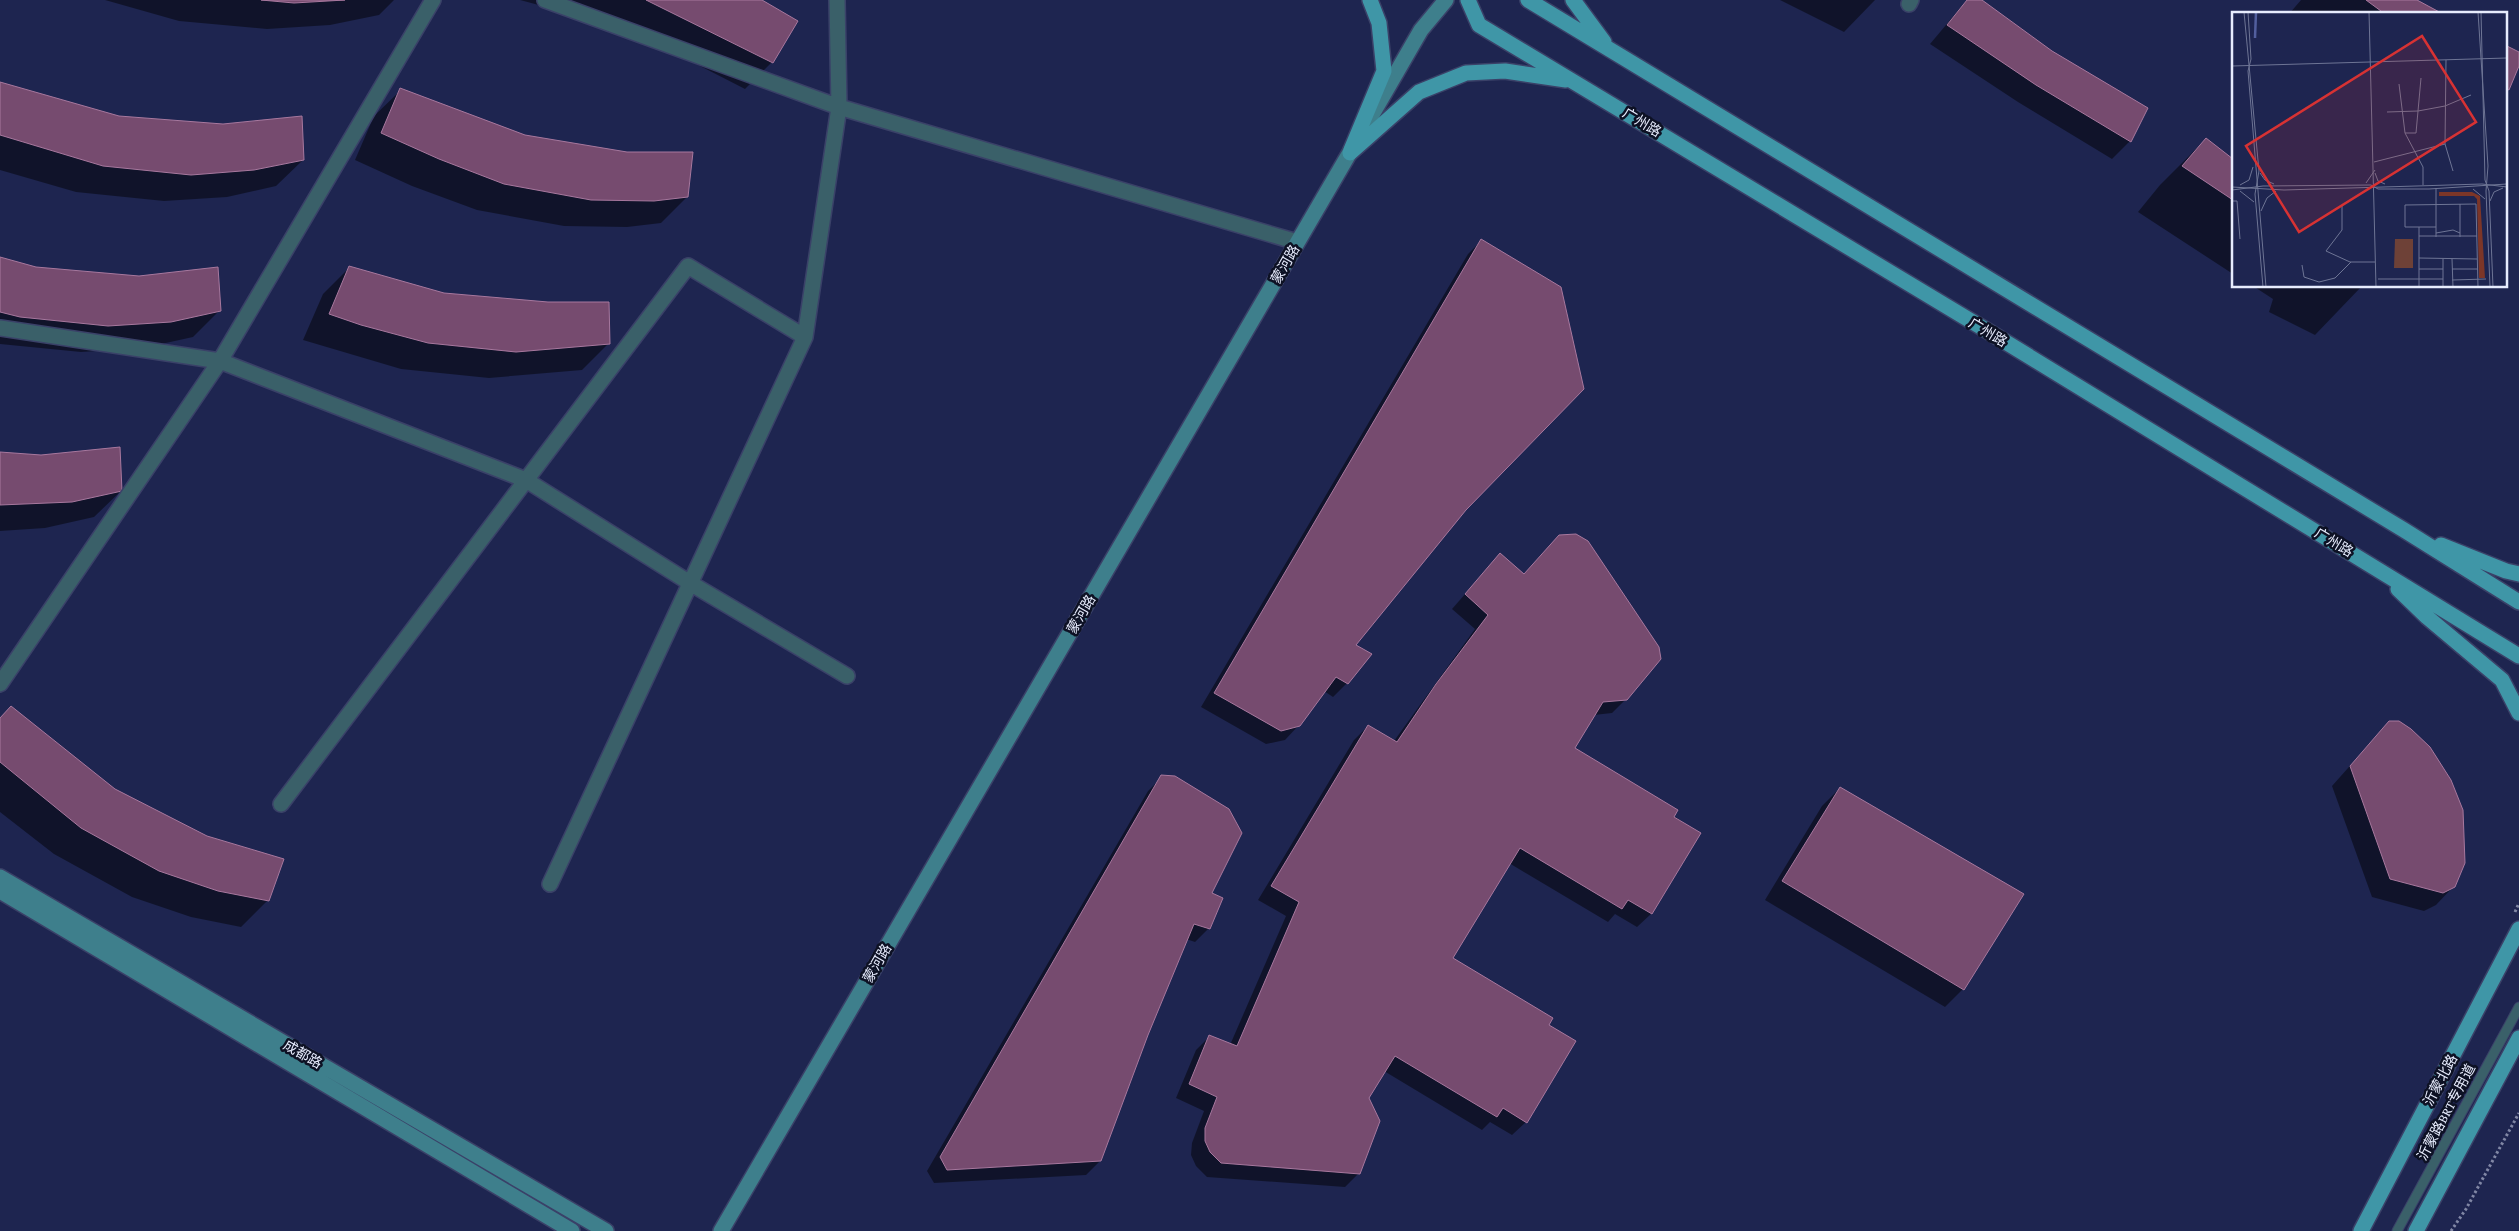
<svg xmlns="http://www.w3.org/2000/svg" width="2519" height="1231" viewBox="0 0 2519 1231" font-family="'Crimson Pro','Noto Sans SC',serif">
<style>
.shadow{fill:#0007}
.building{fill:#764b6f;stroke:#a7789e}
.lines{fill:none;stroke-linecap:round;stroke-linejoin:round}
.lane-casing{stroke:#3a4168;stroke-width:11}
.street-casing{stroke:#3a4168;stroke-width:18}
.secondary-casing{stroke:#3a4168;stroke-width:18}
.primary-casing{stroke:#3a4168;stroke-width:18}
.path{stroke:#8187a5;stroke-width:3;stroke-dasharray:2.5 2.5;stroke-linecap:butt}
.lane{stroke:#3a6069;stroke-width:9}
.street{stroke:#3a6069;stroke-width:15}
.secondary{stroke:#3e7f8c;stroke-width:15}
.primary{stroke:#3f96a7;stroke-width:15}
.labels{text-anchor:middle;stroke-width:5;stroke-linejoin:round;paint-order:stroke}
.street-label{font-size:14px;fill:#e7ecfd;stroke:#0d1124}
.inset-river{fill:none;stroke:#525f9e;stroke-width:2.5}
.inset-road{fill:none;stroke:#6e7595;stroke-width:1}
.view{fill:#d73233;fill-opacity:0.15;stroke:#d73233;stroke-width:2.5}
.inset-edge{fill:none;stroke:#e7ecfd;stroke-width:2.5}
</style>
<rect width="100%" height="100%" fill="#1e2550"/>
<!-- shadow -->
<path class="shadow" d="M105 0H394L379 15 330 25 267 29 179 21Z
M520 0H760L796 21 772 62 745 89 628 29Z
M1780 0H1875L1844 32Z
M1967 0H1979L2130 141 2112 159 2018 102 1930 44Z
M2301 0H2415L2442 14H2289Z
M0 84 119 117 303 160 276 186 227 197 164 201 76 192 0 170Z
M401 90 687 197 661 223 627 227 564 226 477 210 412 186 355 160 374 116Z
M2206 139 2233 160V274L2138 212 2160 185Z
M1481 241 1465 509 1354 645 1347 683 1333 697 1324 691 1299 725 1285 740 1266 744 1201 707 1468 254Z
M0 258 36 268 219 311 193 337 143 348 81 352 0 344Z
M350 267 609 343 582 370 489 378 401 369 303 340 323 294Z
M2253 286H2362L2315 335 2269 312 2273 299Z
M0 453 121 491 94 517 45 528 0 531Z
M1559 536 1626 699 1612 713 1594 715 1573 748 1699 833 1651 914 1637 927 1615 914 1608 922 1509 863 1451 958 1547 1025 1526 1122 1512 1135 1490 1122 1482 1130 1384 1071 1367 1098 1359 1173 1345 1187 1207 1177 1196 1166 1191 1155 1192 1143 1204 1111 1176 1098 1196 1050 1210 1036 1230 1045 1286 916 1258 900 1354 740 1368 726 1394 741 1475 629 1452 609 1487 569 1523 575Z
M0 718 114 790 268 900 241 927 191 917 132 897 54 854 0 812Z
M2389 722 2454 886 2436 905 2424 911 2372 897 2332 786Z
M1162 777 1210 894 1209 928 1195 942 1186 939 1147 1035 1100 1161 1086 1175 934 1183 927 1171 1148 791Z
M1840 788 1963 989 1945 1007 1765 900 1822 806Z"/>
<!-- building -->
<path class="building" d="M261 0H345L294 3Z
M646 0H762L798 21 773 63Z
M1967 0H1982L2052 51 2148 108 2131 142 2036 85 1947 25Z
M2366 0H2417L2443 14H2385Z
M2505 45 2519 52V66L2509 90 2505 88Z
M0 82 119 116 223 124 302 116 304 160 254 170 191 175 103 166 0 135Z
M400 88 525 135 627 152H693L688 197 654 201 591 200 504 184 439 159 381 133Z
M2206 138 2233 159V200L2182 166Z
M1481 239 1561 287 1584 389 1466 510 1356 645 1372 654 1348 684 1336 677 1300 726 1281 731 1214 693Z
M0 257 36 267 139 276 218 267 221 311 171 322 108 326 20 317 0 312Z
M349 266 444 293 548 302H609L610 344 516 352 428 343 361 325 329 314Z
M120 447 122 491 72 502 0 505V452L41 455Z
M1576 534 1588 541 1659 647 1661 659 1627 700 1603 702 1575 748 1678 810 1674 817 1701 833 1652 914 1628 900 1622 909 1520 848 1453 958 1553 1018 1549 1025 1576 1041 1527 1123 1503 1108 1497 1117 1395 1056 1369 1098 1380 1121 1360 1174 1221 1163 1210 1152 1205 1141V1128L1217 1097 1189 1084 1209 1035 1237 1046 1299 902 1271 886 1368 725 1397 742 1436 684 1488 615 1465 594 1500 553 1524 574 1559 535Z
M11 706 115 789 207 836 284 859 269 901 218 891 159 871 81 828 0 762V718Z
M2389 721H2399L2411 729 2430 747 2451 780 2463 810 2465 863 2455 887 2443 893 2390 879 2350 766Z
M1161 775 1175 776 1229 809 1242 833 1212 893 1223 898 1210 929 1194 924 1148 1035 1101 1161 947 1170 940 1157Z
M1840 787 2024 894 1964 990 1782 881Z"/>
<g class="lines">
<defs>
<path id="lane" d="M2397 1231 2519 1007"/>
<path id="street" d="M545 0 839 107 1297 242
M1909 4 1911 0
M0 328 220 361 526 480 690 583 847 676
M0 684 220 361 433 0
M281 804 688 266 805 337
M550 884 805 337 839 107 837 0"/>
<path id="secondary" d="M1369 120 1421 30 1446 0
M0 877 606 1231
M0 891 572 1231
M721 1231 1356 142"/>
<path id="primary" d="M1468 0 1479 25 1981 327 2519 656
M1528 0 2404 530 2519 602
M1573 0 1604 42
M1351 150 1384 71 1379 23 1370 0
M1350 153 1419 92 1466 73 1505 71 1566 80
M2441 545 2506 571 2519 574
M2398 589 2427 617 2502 680 2519 713
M2361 1231 2519 929
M2416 1231 2519 1038"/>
</defs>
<!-- lane casing -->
<use href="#lane" class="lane-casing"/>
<!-- street casing -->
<use href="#street" class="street-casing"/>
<!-- secondary casing -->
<use href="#secondary" class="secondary-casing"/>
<!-- primary casing -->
<use href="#primary" class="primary-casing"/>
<!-- path -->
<path class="path" d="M2515 912 2519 903
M2451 1231 2466 1209 2519 1113"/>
<!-- lane -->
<use href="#lane" class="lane"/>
<!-- street -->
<use href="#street" class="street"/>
<!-- secondary -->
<use href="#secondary" class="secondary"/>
<!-- primary -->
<use href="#primary" class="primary"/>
</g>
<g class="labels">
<!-- street labels -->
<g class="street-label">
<text transform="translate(1642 122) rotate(31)" y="5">广州路</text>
<text transform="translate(1285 264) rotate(-60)" y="5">蒙河路</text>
<text transform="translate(1988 332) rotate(31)" y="5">广州路</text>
<text transform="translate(2334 542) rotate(31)" y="5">广州路</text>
<text transform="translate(1081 614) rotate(-60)" y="5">蒙河路</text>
<text transform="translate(877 963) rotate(-60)" y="5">蒙河路</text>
<text transform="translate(303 1054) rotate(30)" y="5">成都路</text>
<text transform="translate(2440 1080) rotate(-62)" y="5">沂蒙北路</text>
<text transform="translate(2446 1112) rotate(-62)" y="5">沂蒙路BRT专用道</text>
</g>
</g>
<!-- overview -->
<g transform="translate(2232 12)">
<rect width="275" height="275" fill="#1e2550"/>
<path d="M163 227H181V256H162Z" fill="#6e4137"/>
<path d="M207 180H240L248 184 253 266H247L245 187 242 184H207Z" fill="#7c3628"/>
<path class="inset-river" d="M23 26 24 0"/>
<path class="inset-road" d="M12 0 27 159 23 182 31 275M16 0 19 47 16 59 34 275M137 0 144 275M246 0 256 154 254 179 258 275M249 0 253 168 257 179 261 275M214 48 213 132 221 159M0 54 275 46M167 72 173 121 191 155V173M155 100 186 99 213 94 239 83M173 121H184L189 66M142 150 213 132M28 161 33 168 42 172M143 161 146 169 153 172M134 171 143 158M8 173 17 168 21 155M0 175 52 178 250 172 275 175M241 177 253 187M0 178 31 174 139 173 146 177H197L275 172M8 179 22 190M0 189H5L8 227M258 189 262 180 271 176M228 192V225M110 193V218L94 239 118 250H143M29 199 35 186 44 179M187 215V275M204 215H173V193L244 192 246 275M204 221 221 218 228 221M187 224H245M204 225V176M187 246 245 247M211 247V275M220 247 221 275M70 253 72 265 87 270 103 266 119 250M187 257H211M220 257H246M146 267H211M220 268 254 267"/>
<path class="view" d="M190 24 244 110 67 220 14 134Z"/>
<rect width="275" height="275" class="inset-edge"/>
</g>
</svg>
